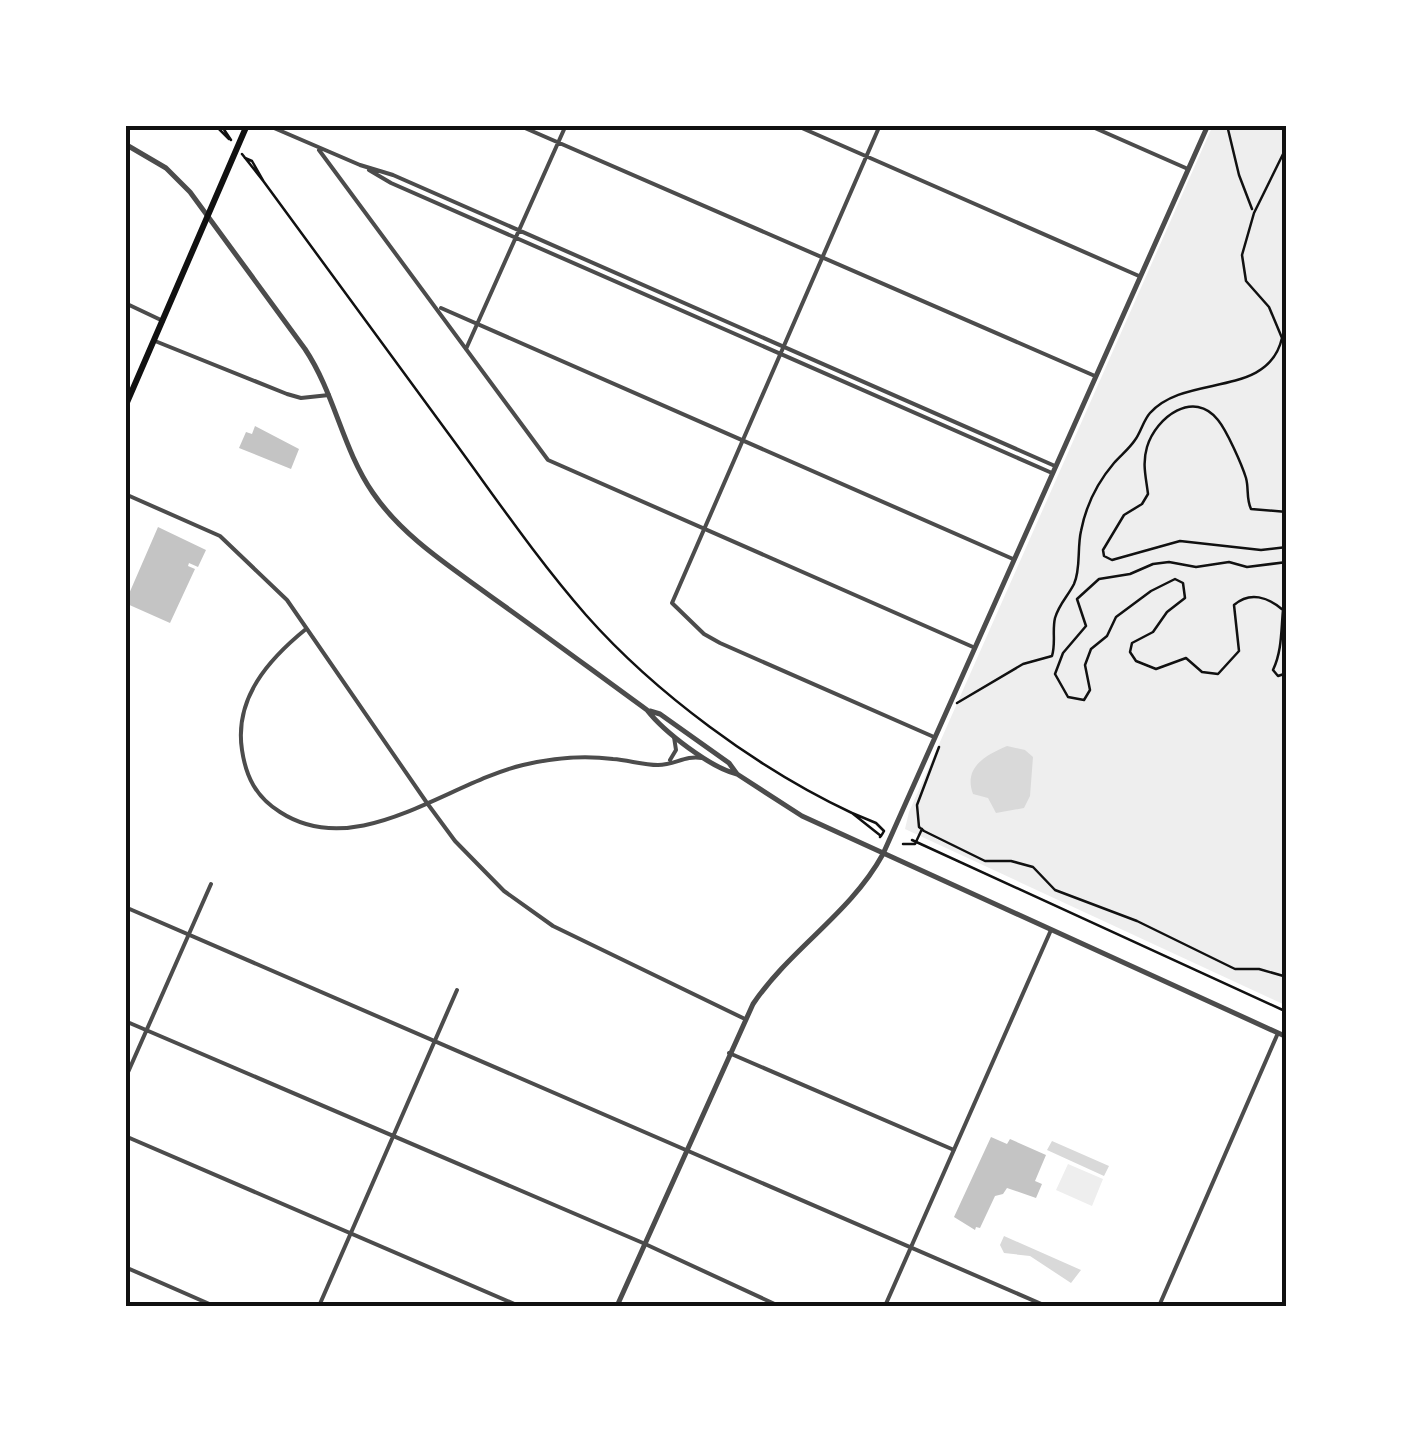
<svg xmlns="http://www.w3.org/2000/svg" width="1412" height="1431" viewBox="0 0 1412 1431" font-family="Manrope,sans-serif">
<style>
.green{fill:#eee}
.water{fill:#d9d9d9}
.building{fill:#c4c4c4}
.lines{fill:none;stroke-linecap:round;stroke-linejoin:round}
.path{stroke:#111;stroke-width:2.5}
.minor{stroke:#4c4c4c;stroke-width:4}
.tertiary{stroke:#4c4c4c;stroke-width:5}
.secondary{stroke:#111;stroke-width:6}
.neatline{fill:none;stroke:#111;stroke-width:4}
</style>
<rect width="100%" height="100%" fill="#fff"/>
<!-- green -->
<path class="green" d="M1213 125H1287V1006L905 829 909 812Z
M1068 1164 1103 1179 1092 1206 1056 1190Z"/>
<!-- water -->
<path class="water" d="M1007 746 1025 750 1033 757 1030 796 1024 808 996 813 988 798 973 794C963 767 986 755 1007 746Z
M1052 1141 1109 1166 1104 1176 1047 1150Z
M1004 1236 1081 1270 1071 1283 1030 1256 1004 1253 1000 1245Z"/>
<!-- building -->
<path class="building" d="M255 426 299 449 291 469 239 448 246 432 252 434Z
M158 527 206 550 198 567 189 563 188 566 195 569 170 623 125 603Z
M991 1137 1007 1144 1010 1139 1046 1155 1035 1181 1042 1184 1036 1198 1007 1188 1003 1194 995 1196 980 1228 976 1227 975 1230 954 1217Z"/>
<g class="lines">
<!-- path -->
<path class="path" d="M215 125 229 139
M221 125 231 140
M1227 125 1239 175 1252 209
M242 154 264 182 252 161 245 158
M264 182C326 266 387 350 448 433 493 494 536 558 586 615 655 693 758 769 852 813
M1287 512 1251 509C1246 498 1249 489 1246 478 1242 465 1227 431 1218 420 1194 389 1156 417 1147 447 1142 464 1146 477 1148 494L1142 504 1124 515 1103 550 1104 556 1112 560 1180 541 1261 550 1287 547
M1287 562 1247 567 1229 562 1196 567 1169 562 1153 564 1130 574 1099 579 1077 599 1086 626 1063 653 1055 674 1068 697 1084 700 1090 690 1085 665 1091 649 1107 636 1116 617 1151 591 1175 579 1183 583 1185 598 1167 612 1153 632 1132 643 1130 652 1136 661 1156 669 1186 658 1202 672 1218 674 1239 651 1234 605C1250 591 1268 597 1283 610 1281 631 1282 651 1273 670L1278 676 1287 673
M957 703 1023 664 1052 656C1056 643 1052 631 1055 618 1059 604 1068 596 1074 584 1081 569 1077 548 1081 531 1086 505 1097 483 1114 463 1121 455 1129 449 1135 440 1141 432 1143 421 1150 413 1186 373 1268 399 1282 338L1269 307 1246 281 1242 255 1254 213 1287 146
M939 747 917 805 919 827 924 831 985 861H1011L1033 867 1055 890 1137 921 1235 969H1259L1287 977
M880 837C882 835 883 833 884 831L876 823 852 813 881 836
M912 840 1287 1012
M903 844H915L922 829"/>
<!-- minor -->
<path class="minor" d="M267 125 360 165 393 175 1055 466
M518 125 1095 376
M795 125 1139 276
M880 125 672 603 704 634 720 643 934 737
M1088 125 1188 169
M319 150 548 460 973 647
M369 170 391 183 1052 473
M125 303 163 321
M441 308 1013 559
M155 341 287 394 301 398 329 395
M466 349 566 125
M125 494 220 536 287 600 427 803 455 841 504 891 553 926 745 1019
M306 629C269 659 234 698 242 750 246 777 256 797 280 812 357 862 447 783 523 765 552 758 583 755 613 759 628 760 643 765 658 765 675 765 685 755 702 758
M670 760 676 750 674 737
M125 907 1046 1306
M125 1021 643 1243 779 1306
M729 1053 954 1150
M125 1079 211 884
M125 1136 519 1306
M125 1267 214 1306
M319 1306 457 990
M885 1306 1051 930
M1159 1306 1278 1033"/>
<!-- tertiary -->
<path class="tertiary" d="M125 144 166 168 190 192 305 349C335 394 342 448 373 493 403 537 451 567 493 598 545 635 596 673 647 710 664 732 711 768 737 774
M650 711 660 714 729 763 737 774 802 816 1287 1037
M617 1306 753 1004C791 948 850 914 883 854L1208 125"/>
<!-- secondary -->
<path class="secondary" d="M125 407 247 125"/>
</g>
<!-- border -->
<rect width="1412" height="1431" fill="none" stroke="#ffffff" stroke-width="255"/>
<rect x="128" y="128" width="1156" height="1176" class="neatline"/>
</svg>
